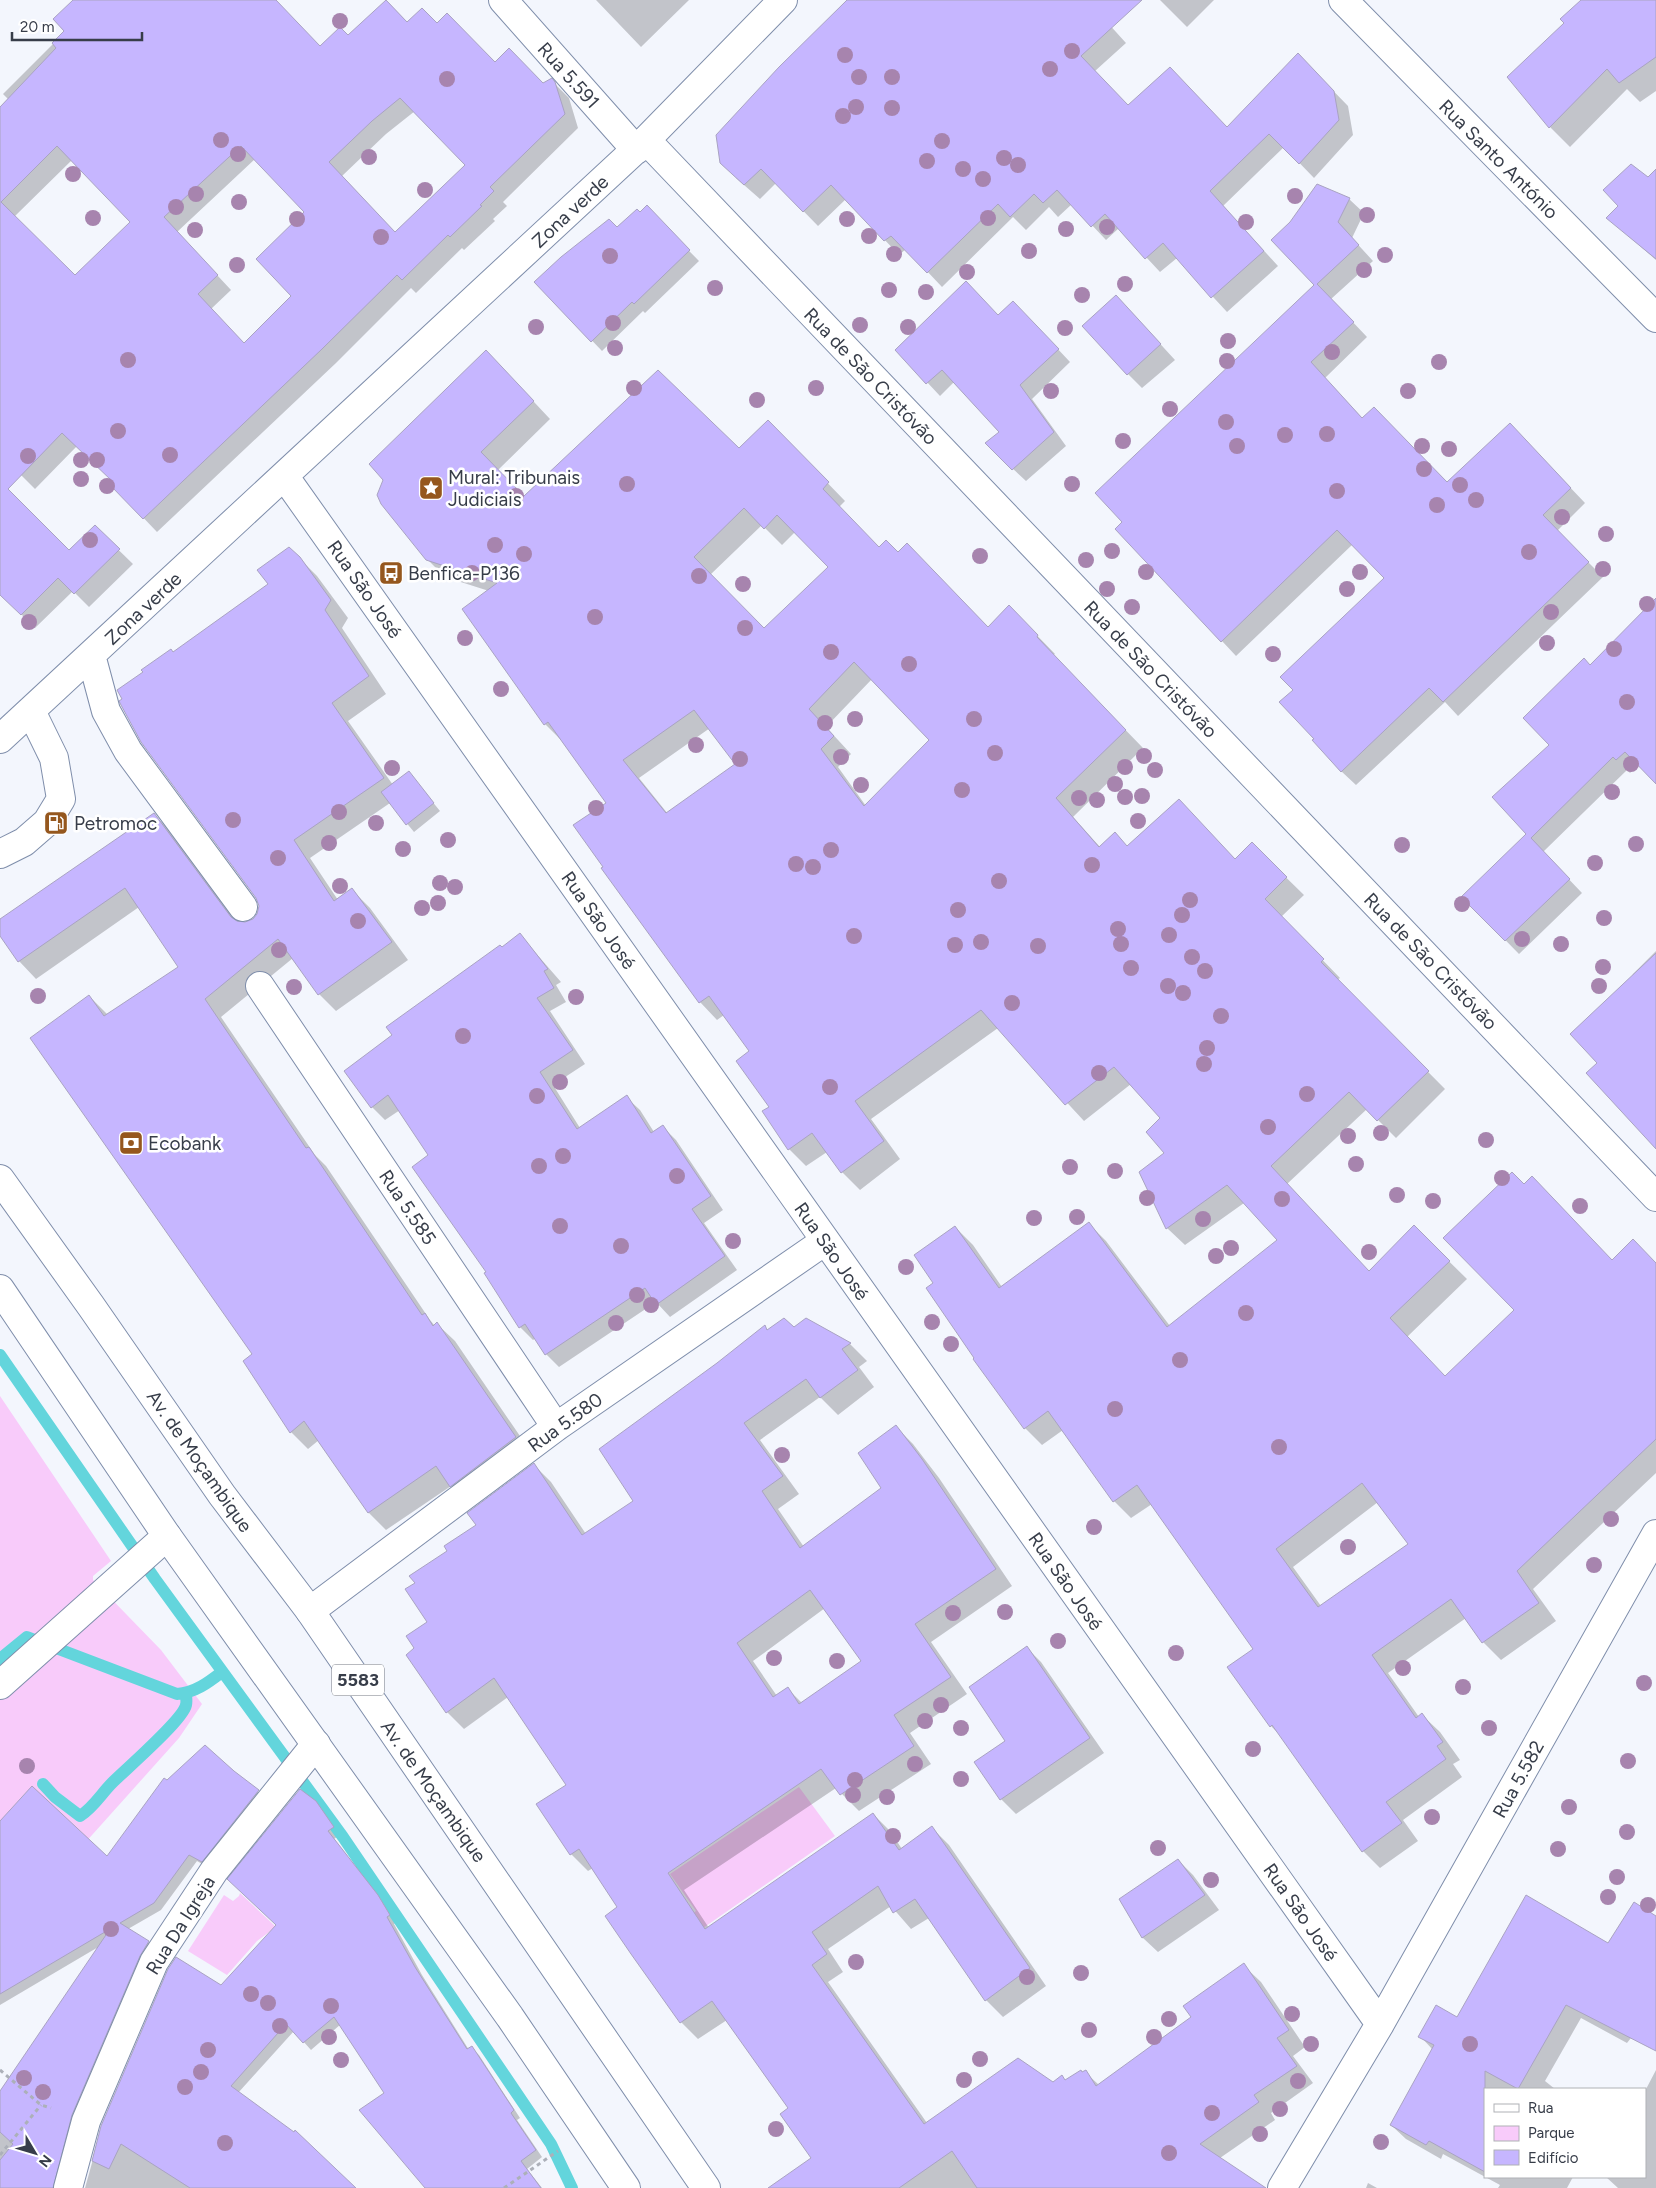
<svg xmlns="http://www.w3.org/2000/svg" width="1656" height="2188" viewBox="0 0 1656 2188" font-family="Figtree,sans-serif">
<style>
.green{fill:#f8cbfa}
.shadow{fill:#0003;fill-rule:evenodd}
.lines{fill:none;stroke-linecap:round;stroke-linejoin:round}
.stream{stroke:#63d5dc;stroke-width:12}
.building{fill:#c6b6ff;stroke:#a9a3c2;fill-rule:evenodd}
.minor-casing{stroke:#7f8eab;stroke-width:30}
.highway-casing{stroke:#7f8eab;stroke-width:30}
.path{stroke:#acb0b9;stroke-width:3;stroke-dasharray:4 4;stroke-linecap:butt}
.minor{stroke:#fff;stroke-width:28}
.highway{stroke:#fff;stroke-width:28}
.tree{fill:#a784ae}
.labels{text-anchor:middle;stroke-width:5;stroke-linejoin:round;paint-order:stroke}
.shield{fill:#fff;stroke:#737780;stroke-width:1}
.shield-label{font-size:18px;font-weight:bold;fill:#373d49}
.street-label{font-size:19px;fill:#373d49;stroke:#fff}
.poi-label{font-size:19px;fill:#373d49;stroke:#fff;text-anchor:start}
</style>
<rect width="100%" height="100%" fill="#f3f6fd"/>
<!-- green -->
<path class="green" d="M0 1396 111 1561 93 1576V1580L161 1650 202 1704 179 1738 84 1844 0 1928Z
M799 1787 835 1836 653 1963 642 1948 696 1911 670 1874Z
M240 1893 276 1927 257 1941 227 1975 188 1951 224 1895 233 1901 239 1896Z"/>
<!-- shadow -->
<path class="shadow" d="M74 0H277L276 1 320 48 348 37 387 1 408 23 437 24 495 64 543 84 551 80 569 98 578 128 503 202 507 206 493 219 495 221 464 250 462 248 416 293 411 288 336 363 157 532 112 485 114 482 77 446 35 489 0 454V107L8 99 3 94 66 31ZM415 111 467 165 395 233 342 176 386 134ZM255 159 305 212 293 297 244 344 211 309 231 290 177 232ZM72 160 132 222 75 277 14 217Z
M596 0H689L641 47Z
M848 0H1087L1126 43 1095 71 1128 107 1227 128 1312 69 1348 106 1353 135 1314 178 1284 147 1223 206 1278 266 1227 312 1177 258 1160 272 1119 228 1106 240 1072 204 1058 217 1049 207 1026 230 1013 217 942 287 906 249 899 255 846 199 818 226 776 183 760 199 736 178Z
M1160 0H1214L1187 27Z
M1582 0H1656V91L1640 102 1627 89 1570 147 1550 127 1566 23Z
M1656 184V260L1608 218Z
M1349 199 1364 213 1352 238 1373 261 1331 299 1367 337 1325 378 1363 419 1447 484 1525 440 1585 503 1557 531 1603 577 1458 716 1445 702 1356 785 1341 771 1316 739 1294 690 1385 578 1353 544 1236 656 1222 641 1315 285 1273 240Z
M646 207 699 261 645 313 643 311 602 351 536 282 640 213Z
M1131 312 1175 360 1142 388 1128 374Z
M1026 315 1070 362 1032 399 1066 446 1026 481 999 456 1000 433 954 382 940 396 897 350Z
M503 369 550 419 498 470 524 497 785 439 845 501 839 507 879 548 988 628 1027 625 1055 654 1053 655 1143 748 1073 817 1100 847H1128L1235 860 1252 844 1304 895 1281 917 1340 978 1337 980 1445 1089 1396 1138 1367 1109 1287 1184 1369 1273 1414 1227 1467 1279 1407 1337 1445 1377 1612 1261 1656 1264V1473L1533 1589 1556 1621 1501 1660 1483 1642 1466 1618 1388 1673 1419 1717 1422 1715 1440 1732 1460 1760 1453 1764 1462 1777 1403 1820 1418 1841 1380 1868 1363 1851 1283 1738 1271 1726 1255 1650 1152 1504 1131 1518 1114 1501 1063 1430 1042 1445 1025 1428 976 1358 935 1283 955 1227 973 1245 1002 1287 1089 1224 1106 1241 1170 1326 1278 1240 1244 1203 1185 1245 1167 1228 1166 1153 1162 1118 1131 1084 1084 1121 998 1028 871 1119 900 1159 860 1190 842 1172 827 1152 806 1166 789 1149 751 1052 724 1015 717 1020 700 1002 605 867 608 804 562 741 545 724 489 591 445 577 427 559ZM762 525 782 545 795 532 830 567 764 630 710 575ZM872 679 931 740 866 806 838 767 851 754 826 727ZM710 728 737 764 668 814 639 778ZM1378 1502 1409 1544 1321 1606 1293 1567Z
M0 493 69 552 95 527 133 564 89 607 73 591 35 628 0 593Z
M299 558 317 576 348 618 342 628 386 694 348 721 393 785 409 773 440 811 414 832 390 803 310 858 338 900 352 890 370 908 408 960 336 1011 319 994 293 958 221 1017 315 1155 326 1166 430 1320 435 1326 437 1324 455 1341 533 1455 468 1504 451 1486 386 1530 369 1513 319 1440 308 1449 291 1432 89 996 108 1015 180 968 139 907 36 979 19 961 0 933V920L154 815 172 832 239 923 245 924 253 920 258 914 260 906 174 653 270 584Z
M1656 610V783L1639 764 1630 773 1627 770 1543 852 1582 893 1519 954 1463 897 1528 834 1551 745 1590 667Z
M520 935 561 982 556 985 566 1002 550 1011 585 1064 553 1085 580 1128 626 1097 640 1110 654 1132 663 1127 676 1140 723 1210 704 1223 737 1270 670 1317 656 1302 559 1367 546 1354 536 1338 533 1340 520 1327 488 1272 430 1155 400 1110 385 1120 372 1107 394 1036Z
M1656 951V1146L1598 1063 1633 974Z
M806 1319 850 1344 867 1361 859 1367 874 1387 838 1415 820 1397 760 1440 799 1494 778 1509 804 1547 883 1488 896 1427 913 1444 939 1478 1012 1586 931 1642 967 1694 910 1733 931 1764 859 1811 836 1788 684 1890 709 1928 873 1814 890 1831 902 1849 932 1828 949 1845 1046 1986 1003 2017 986 2000 929 1918 911 1929 891 1906 828 1949 843 1972 828 1982 927 2123 1053 2083 1062 2077 1066 2081 1085 2072 1099 2085 1192 2017 1243 1965 1261 1982 1305 2047 1293 2056 1313 2083 1271 2113 1275 2120 1220 2158 1259 2188H805L813 2158 790 2108 727 2020 698 2039 681 2022 619 1908 593 1868 588 1871 571 1854 567 1785 508 1697 464 1729 447 1712 416 1648 429 1622 416 1584 477 1525 534 1465 551 1482 586 1534 635 1501 718 1364 765 1327 768 1330 794 1329ZM825 1608 863 1662 802 1703 788 1689 777 1696 753 1661Z
M1026 1647 1041 1662 1104 1753 1016 1814 1001 1799 976 1763 1007 1741Z
M233 1772 265 1798 209 1868 197 1861 161 1910 128 1929 148 1942 156 1949 61 2188H0V2093L100 1946 0 2005V1823L107 1858 167 1782Z
M315 1802 340 1835 334 1839 385 1904 397 1922 394 1924 422 1975 469 2050 471 2048 479 2055 520 2118 517 2120 542 2157 527 2169 542 2188H426L386 2094 341 2024 311 2050 294 2031 238 2093 354 2188H85L102 2127 221 1986 277 1925Z
M1178 1860 1193 1875 1219 1910 1158 1952 1143 1938 1120 1900Z
M1656 1918V2006L1627 2043 1581 2018 1545 2081 1555 2089H1485V2177H1573L1567 2188H1498L1500 2185 1443 2154 1441 2159 1406 2139 1391 2125 1433 2050 1420 2036 1609 1945Z
M1656 2070V2188H1618L1606 2177H1645V2091Z
M1368 2183 1377 2188H1366Z"/>
<g class="lines">
<!-- stream -->
<path class="stream" d="M0 1355 155 1579 343 1837 551 2144 572 2188
M0 1659 27 1637 177 1694C195 1693 209 1682 222 1672
M43 1784 55 1797 80 1816C94 1807 101 1794 112 1783 126 1769 183 1720 186 1705 187 1702 186 1697 186 1693"/>
</g>
<!-- building -->
<path class="building" d="M73 0H276L320 46 340 27 348 35 386 0 407 22 422 8 437 23 447 13 495 62 509 48 543 83 552 78 555 82 565 114 490 187 494 191 480 205 482 206 450 237 448 235 402 280 397 275 322 349 143 519 110 485 113 482 62 433 8 489 69 550 95 525 120 549 74 594 58 578 21 615 0 595V107L56 48 52 43 64 31 53 19ZM400 98 465 165 395 232 329 162 372 121ZM57 146 130 222 75 275 1 202ZM241 146 304 212 256 259 291 296 244 343 198 294 218 275 164 217Z
M847 0H1142L1081 56 1128 105 1170 67 1227 127 1298 53 1334 91 1339 120 1299 164 1269 134 1210 191 1264 251 1211 298 1163 243 1145 259 1105 214 1091 227 1057 190 1043 203 1034 194 1010 217 998 204 927 273 891 236 884 241 831 185 803 212 761 169 744 185 720 163 716 135 779 67Z
M1581 0H1656V57L1619 83 1607 69 1549 128 1507 77 1564 23 1560 19Z
M1631 164 1648 177 1656 169V259L1606 218 1618 206 1603 190Z
M1317 184 1350 198 1338 222 1359 245 1317 284 1354 322 1311 362 1362 418 1374 407 1447 482 1510 423 1571 488 1543 515 1589 562 1443 702 1429 688 1341 772 1312 740 1314 739 1279 702 1293 690 1280 677 1384 578 1337 530 1221 642 1115 529 1122 522 1095 493 1314 285 1271 240 1290 222Z
M647 205 690 250 634 304 632 302 591 342 534 282 561 257 609 219 617 227 637 209 640 212Z
M966 281 998 315 1013 301 1059 349 1020 385 1054 432 1012 470 985 443 999 432 942 370 926 384 895 350Z
M1116 295 1161 344 1127 375 1082 326Z
M486 350 534 401 481 452 524 496 658 370 739 448 768 420 829 482 823 489 879 547 886 540 898 552 907 543 988 627 1009 605 1038 635 1037 637 1126 730 1056 798 1099 847 1115 832 1127 846 1179 799 1235 859 1252 842 1287 877 1265 899 1324 959 1321 962 1429 1071 1377 1121 1349 1092 1271 1166 1369 1271 1414 1225 1450 1261 1390 1318 1445 1376 1514 1310 1443 1238 1512 1172 1524 1184 1532 1176 1612 1260 1633 1239 1656 1263V1439L1517 1571 1539 1603 1482 1643 1451 1599 1372 1655 1416 1718 1422 1713 1443 1742 1437 1746 1446 1759 1386 1802 1402 1823 1362 1852 1272 1725 1270 1727 1227 1667 1253 1649 1137 1485 1113 1502 1048 1411 1024 1429 973 1359 974 1358 926 1288 933 1283 914 1255 955 1226 999 1288 1089 1222 1167 1327 1277 1240 1227 1185 1166 1229 1139 1172 1164 1153 1146 1132 1160 1118 1114 1067 1065 1105 981 1010 855 1101 884 1141 841 1173 812 1133 788 1150 762 1111 769 1107 736 1061 749 1051 709 996 699 1003 601 868 603 867 573 825 606 803 548 722 544 725 462 609 497 583 426 560 381 504 377 495 383 480 369 464ZM744 508 764 529 777 515 828 567 764 628 694 557ZM854 662 929 740 864 806 821 749 834 736 809 709ZM694 710 735 764 666 813 623 760ZM1362 1483 1408 1544 1318 1607 1276 1549Z
M289 547 300 557 331 600 325 610 369 676 332 703 384 778 294 840 334 901 352 888 392 942 318 995 278 939 205 999 306 1148 309 1147 422 1315 425 1313 433 1326 437 1322 516 1437 450 1487 436 1466 368 1513 304 1421 290 1433 243 1361 252 1354 30 1038 89 995 104 1016 178 967 125 888 18 962 0 936V919L154 813 231 917 237 921 245 922 253 919 257 914 259 906 256 898 141 742 121 705 119 701 122 699 117 690 143 672 141 670 171 649 173 652 268 584 257 570Z
M1656 598V784L1625 752 1616 760 1613 757 1531 838 1570 879 1505 941 1461 897 1526 834 1492 797 1549 745 1523 718 1584 658 1590 665Z
M409 771 434 803 406 825 381 792Z
M520 933 548 969 544 971 554 988 537 998 573 1050 540 1072 577 1129 627 1095 651 1133 663 1125 711 1196 692 1209 725 1256 656 1305 645 1288 545 1355 525 1324 519 1328 484 1273 486 1272 412 1167 428 1155 388 1095 371 1108 344 1071 392 1035 386 1027 500 945 502 947Z
M1656 953V1149L1586 1073 1597 1063 1570 1034Z
M784 1318 794 1327 806 1318 851 1343 842 1349 858 1370 820 1398 806 1379 744 1423 783 1476 762 1491 800 1548 881 1488 858 1453 896 1425 922 1459 996 1569 915 1624 951 1677 894 1715 914 1746 840 1795 821 1769 668 1873 705 1929 873 1813 899 1850 932 1826 1030 1968 985 2001 915 1899 893 1913 878 1886 812 1932 827 1954 812 1965 924 2124 1018 2058 1053 2082 1062 2075 1065 2080 1081 2070 1082 2072 1086 2070 1096 2086 1191 2017 1183 2006 1244 1963 1289 2030 1277 2038 1297 2066 1254 2095 1259 2102 1200 2144 1266 2188H977L952 2151 899 2188H768L811 2158 780 2114 788 2108 712 2001 680 2023 631 1954 605 1916 617 1907 579 1849 570 1855 536 1804 566 1785 494 1678 446 1713 406 1655 414 1648 406 1636 427 1622 405 1589 415 1583 409 1576 447 1551 444 1546 476 1525 467 1513 534 1463 582 1535 633 1501 599 1449 717 1363 765 1325 767 1330ZM810 1590 861 1661 799 1704 788 1687 773 1697 737 1643Z
M1027 1646 1090 1738 1000 1800 974 1762 1005 1741 969 1687Z
M205 1745 234 1771 259 1790 202 1862 189 1855 154 1903 120 1923 149 1941 140 1956 72 2115 53 2188H0V2160L13 2144 0 2132V2091L110 1929 0 1994V1821L32 1786 107 1856 164 1778 167 1780Z
M300 1789 316 1801 334 1827 328 1831 378 1895 390 1915 387 1917 415 1967 467 2049 472 2046 514 2110 511 2113 536 2150 521 2161 541 2188H425L359 2110 384 2093 334 2017 303 2043 286 2024 231 2086 294 2132 295 2130 356 2188H190L121 2144 109 2169 92 2161 101 2126 168 1969 176 1957 221 1985 276 1925 227 1879Z
M1178 1859 1205 1895 1142 1938 1119 1899Z
M1526 1895 1608 1943 1634 1902 1656 1916V2051L1566 2005 1518 2089 1485 2071V2172L1429 2141 1426 2145 1390 2125 1434 2045 1418 2037 1436 2005 1457 2017Z"/>
<g class="lines">
<defs>
<path id="minor" d="M503 0 636 150
M1343 0 1656 318
M646 140 1656 1197
M285 477 1380 2024
M91 655 106 711 128 751 243 907
M0 739 646 140 783 0
M0 854 24 842 47 822 61 799 54 758 31 711
M260 986 556 1427
M310 1611 556 1427 825 1241
M0 1685 167 1536
M68 2188 86 2121 154 1962 214 1871 316 1744
M1282 2188 1380 2024 1656 1534"/>
<path id="highway" d="M0 1179 91 1306 222 1495 310 1611 706 2188
M0 1289 167 1536 510 2017 626 2188"/>
</defs>
<!-- minor casing -->
<use href="#minor" class="minor-casing"/>
<!-- highway casing -->
<use href="#highway" class="highway-casing"/>
<!-- path -->
<path class="path" d="M0 2070 41 2105 51 2108
M0 2155 41 2105
M504 2188 558 2151"/>
<!-- minor -->
<use href="#minor" class="minor"/>
<!-- highway -->
<use href="#highway" class="highway"/>
</g>
<!-- trees -->
<g class="tree">
<circle cx="340" cy="21" r="8"/>
<circle cx="1072" cy="51" r="8"/>
<circle cx="845" cy="55" r="8"/>
<circle cx="1050" cy="69" r="8"/>
<circle cx="859" cy="77" r="8"/>
<circle cx="892" cy="77" r="8"/>
<circle cx="447" cy="79" r="8"/>
<circle cx="856" cy="107" r="8"/>
<circle cx="892" cy="108" r="8"/>
<circle cx="843" cy="116" r="8"/>
<circle cx="221" cy="140" r="8"/>
<circle cx="942" cy="141" r="8"/>
<circle cx="238" cy="154" r="8"/>
<circle cx="369" cy="157" r="8"/>
<circle cx="1004" cy="158" r="8"/>
<circle cx="927" cy="161" r="8"/>
<circle cx="1018" cy="165" r="8"/>
<circle cx="963" cy="169" r="8"/>
<circle cx="73" cy="174" r="8"/>
<circle cx="983" cy="179" r="8"/>
<circle cx="425" cy="190" r="8"/>
<circle cx="196" cy="194" r="8"/>
<circle cx="1295" cy="196" r="8"/>
<circle cx="239" cy="202" r="8"/>
<circle cx="176" cy="207" r="8"/>
<circle cx="1367" cy="215" r="8"/>
<circle cx="93" cy="218" r="8"/>
<circle cx="988" cy="218" r="8"/>
<circle cx="297" cy="219" r="8"/>
<circle cx="847" cy="219" r="8"/>
<circle cx="1246" cy="222" r="8"/>
<circle cx="1107" cy="227" r="8"/>
<circle cx="1066" cy="229" r="8"/>
<circle cx="195" cy="230" r="8"/>
<circle cx="869" cy="236" r="8"/>
<circle cx="381" cy="237" r="8"/>
<circle cx="1029" cy="251" r="8"/>
<circle cx="894" cy="254" r="8"/>
<circle cx="1385" cy="255" r="8"/>
<circle cx="610" cy="256" r="8"/>
<circle cx="237" cy="265" r="8"/>
<circle cx="1364" cy="270" r="8"/>
<circle cx="967" cy="272" r="8"/>
<circle cx="1125" cy="284" r="8"/>
<circle cx="715" cy="288" r="8"/>
<circle cx="889" cy="290" r="8"/>
<circle cx="926" cy="292" r="8"/>
<circle cx="1082" cy="295" r="8"/>
<circle cx="613" cy="323" r="8"/>
<circle cx="860" cy="325" r="8"/>
<circle cx="536" cy="327" r="8"/>
<circle cx="908" cy="327" r="8"/>
<circle cx="1065" cy="328" r="8"/>
<circle cx="1228" cy="341" r="8"/>
<circle cx="615" cy="348" r="8"/>
<circle cx="1332" cy="352" r="8"/>
<circle cx="128" cy="360" r="8"/>
<circle cx="1227" cy="361" r="8"/>
<circle cx="1439" cy="362" r="8"/>
<circle cx="634" cy="388" r="8"/>
<circle cx="816" cy="388" r="8"/>
<circle cx="1051" cy="391" r="8"/>
<circle cx="1408" cy="391" r="8"/>
<circle cx="757" cy="400" r="8"/>
<circle cx="1170" cy="409" r="8"/>
<circle cx="1226" cy="422" r="8"/>
<circle cx="118" cy="431" r="8"/>
<circle cx="1327" cy="434" r="8"/>
<circle cx="1285" cy="435" r="8"/>
<circle cx="1123" cy="441" r="8"/>
<circle cx="1237" cy="446" r="8"/>
<circle cx="1422" cy="446" r="8"/>
<circle cx="1449" cy="449" r="8"/>
<circle cx="170" cy="455" r="8"/>
<circle cx="28" cy="456" r="8"/>
<circle cx="81" cy="460" r="8"/>
<circle cx="97" cy="460" r="8"/>
<circle cx="1424" cy="469" r="8"/>
<circle cx="81" cy="479" r="8"/>
<circle cx="627" cy="484" r="8"/>
<circle cx="1072" cy="484" r="8"/>
<circle cx="1460" cy="485" r="8"/>
<circle cx="107" cy="486" r="8"/>
<circle cx="1337" cy="491" r="8"/>
<circle cx="516" cy="496" r="8"/>
<circle cx="1476" cy="500" r="8"/>
<circle cx="1437" cy="505" r="8"/>
<circle cx="1562" cy="517" r="8"/>
<circle cx="1606" cy="534" r="8"/>
<circle cx="90" cy="540" r="8"/>
<circle cx="495" cy="545" r="8"/>
<circle cx="1112" cy="551" r="8"/>
<circle cx="1529" cy="552" r="8"/>
<circle cx="524" cy="554" r="8"/>
<circle cx="980" cy="556" r="8"/>
<circle cx="1086" cy="560" r="8"/>
<circle cx="1603" cy="569" r="8"/>
<circle cx="1146" cy="572" r="8"/>
<circle cx="1360" cy="572" r="8"/>
<circle cx="472" cy="573" r="8"/>
<circle cx="699" cy="576" r="8"/>
<circle cx="743" cy="584" r="8"/>
<circle cx="1107" cy="589" r="8"/>
<circle cx="1347" cy="589" r="8"/>
<circle cx="1647" cy="604" r="8"/>
<circle cx="1132" cy="607" r="8"/>
<circle cx="1551" cy="612" r="8"/>
<circle cx="595" cy="617" r="8"/>
<circle cx="29" cy="622" r="8"/>
<circle cx="745" cy="628" r="8"/>
<circle cx="465" cy="638" r="8"/>
<circle cx="1547" cy="643" r="8"/>
<circle cx="1614" cy="649" r="8"/>
<circle cx="831" cy="652" r="8"/>
<circle cx="1273" cy="654" r="8"/>
<circle cx="909" cy="664" r="8"/>
<circle cx="501" cy="689" r="8"/>
<circle cx="1627" cy="702" r="8"/>
<circle cx="855" cy="719" r="8"/>
<circle cx="974" cy="719" r="8"/>
<circle cx="825" cy="723" r="8"/>
<circle cx="696" cy="745" r="8"/>
<circle cx="995" cy="753" r="8"/>
<circle cx="1144" cy="756" r="8"/>
<circle cx="841" cy="757" r="8"/>
<circle cx="740" cy="759" r="8"/>
<circle cx="1631" cy="764" r="8"/>
<circle cx="1125" cy="767" r="8"/>
<circle cx="392" cy="768" r="8"/>
<circle cx="1155" cy="770" r="8"/>
<circle cx="1115" cy="784" r="8"/>
<circle cx="861" cy="785" r="8"/>
<circle cx="962" cy="790" r="8"/>
<circle cx="1612" cy="792" r="8"/>
<circle cx="1142" cy="796" r="8"/>
<circle cx="1125" cy="797" r="8"/>
<circle cx="1079" cy="798" r="8"/>
<circle cx="1097" cy="800" r="8"/>
<circle cx="596" cy="808" r="8"/>
<circle cx="339" cy="812" r="8"/>
<circle cx="233" cy="820" r="8"/>
<circle cx="1138" cy="821" r="8"/>
<circle cx="376" cy="823" r="8"/>
<circle cx="448" cy="840" r="8"/>
<circle cx="329" cy="843" r="8"/>
<circle cx="1636" cy="844" r="8"/>
<circle cx="1402" cy="845" r="8"/>
<circle cx="403" cy="849" r="8"/>
<circle cx="831" cy="850" r="8"/>
<circle cx="278" cy="858" r="8"/>
<circle cx="1595" cy="863" r="8"/>
<circle cx="796" cy="864" r="8"/>
<circle cx="1092" cy="865" r="8"/>
<circle cx="813" cy="867" r="8"/>
<circle cx="999" cy="881" r="8"/>
<circle cx="440" cy="883" r="8"/>
<circle cx="340" cy="886" r="8"/>
<circle cx="455" cy="887" r="8"/>
<circle cx="1190" cy="900" r="8"/>
<circle cx="438" cy="903" r="8"/>
<circle cx="1462" cy="904" r="8"/>
<circle cx="422" cy="908" r="8"/>
<circle cx="958" cy="910" r="8"/>
<circle cx="1182" cy="915" r="8"/>
<circle cx="1604" cy="918" r="8"/>
<circle cx="358" cy="921" r="8"/>
<circle cx="1118" cy="929" r="8"/>
<circle cx="1169" cy="935" r="8"/>
<circle cx="854" cy="936" r="8"/>
<circle cx="1522" cy="939" r="8"/>
<circle cx="981" cy="942" r="8"/>
<circle cx="1121" cy="944" r="8"/>
<circle cx="1561" cy="944" r="8"/>
<circle cx="955" cy="945" r="8"/>
<circle cx="1038" cy="946" r="8"/>
<circle cx="279" cy="950" r="8"/>
<circle cx="1192" cy="957" r="8"/>
<circle cx="1603" cy="967" r="8"/>
<circle cx="1131" cy="968" r="8"/>
<circle cx="1205" cy="971" r="8"/>
<circle cx="1168" cy="986" r="8"/>
<circle cx="1599" cy="986" r="8"/>
<circle cx="294" cy="987" r="8"/>
<circle cx="1183" cy="993" r="8"/>
<circle cx="38" cy="996" r="8"/>
<circle cx="576" cy="997" r="8"/>
<circle cx="1012" cy="1003" r="8"/>
<circle cx="1221" cy="1016" r="8"/>
<circle cx="463" cy="1036" r="8"/>
<circle cx="1207" cy="1048" r="8"/>
<circle cx="1204" cy="1064" r="8"/>
<circle cx="1099" cy="1073" r="8"/>
<circle cx="560" cy="1082" r="8"/>
<circle cx="830" cy="1087" r="8"/>
<circle cx="1307" cy="1094" r="8"/>
<circle cx="537" cy="1096" r="8"/>
<circle cx="1268" cy="1127" r="8"/>
<circle cx="1381" cy="1133" r="8"/>
<circle cx="1348" cy="1136" r="8"/>
<circle cx="1486" cy="1140" r="8"/>
<circle cx="563" cy="1156" r="8"/>
<circle cx="1356" cy="1164" r="8"/>
<circle cx="539" cy="1166" r="8"/>
<circle cx="1070" cy="1167" r="8"/>
<circle cx="1115" cy="1171" r="8"/>
<circle cx="677" cy="1176" r="8"/>
<circle cx="1502" cy="1178" r="8"/>
<circle cx="1397" cy="1195" r="8"/>
<circle cx="1147" cy="1198" r="8"/>
<circle cx="1282" cy="1199" r="8"/>
<circle cx="1433" cy="1201" r="8"/>
<circle cx="1580" cy="1206" r="8"/>
<circle cx="1077" cy="1217" r="8"/>
<circle cx="1034" cy="1218" r="8"/>
<circle cx="1203" cy="1219" r="8"/>
<circle cx="560" cy="1226" r="8"/>
<circle cx="733" cy="1241" r="8"/>
<circle cx="621" cy="1246" r="8"/>
<circle cx="1231" cy="1248" r="8"/>
<circle cx="1369" cy="1252" r="8"/>
<circle cx="1216" cy="1256" r="8"/>
<circle cx="906" cy="1267" r="8"/>
<circle cx="637" cy="1295" r="8"/>
<circle cx="651" cy="1305" r="8"/>
<circle cx="1246" cy="1313" r="8"/>
<circle cx="932" cy="1322" r="8"/>
<circle cx="616" cy="1323" r="8"/>
<circle cx="951" cy="1344" r="8"/>
<circle cx="1180" cy="1360" r="8"/>
<circle cx="1115" cy="1409" r="8"/>
<circle cx="1279" cy="1447" r="8"/>
<circle cx="782" cy="1455" r="8"/>
<circle cx="1611" cy="1519" r="8"/>
<circle cx="1094" cy="1527" r="8"/>
<circle cx="1348" cy="1547" r="8"/>
<circle cx="1594" cy="1565" r="8"/>
<circle cx="1005" cy="1612" r="8"/>
<circle cx="953" cy="1613" r="8"/>
<circle cx="1058" cy="1641" r="8"/>
<circle cx="1176" cy="1653" r="8"/>
<circle cx="774" cy="1658" r="8"/>
<circle cx="837" cy="1661" r="8"/>
<circle cx="1403" cy="1668" r="8"/>
<circle cx="1644" cy="1683" r="8"/>
<circle cx="1463" cy="1687" r="8"/>
<circle cx="941" cy="1705" r="8"/>
<circle cx="925" cy="1721" r="8"/>
<circle cx="961" cy="1728" r="8"/>
<circle cx="1489" cy="1728" r="8"/>
<circle cx="1253" cy="1749" r="8"/>
<circle cx="1628" cy="1761" r="8"/>
<circle cx="915" cy="1764" r="8"/>
<circle cx="27" cy="1766" r="8"/>
<circle cx="961" cy="1779" r="8"/>
<circle cx="855" cy="1780" r="8"/>
<circle cx="853" cy="1795" r="8"/>
<circle cx="887" cy="1797" r="8"/>
<circle cx="1569" cy="1807" r="8"/>
<circle cx="1432" cy="1817" r="8"/>
<circle cx="1627" cy="1832" r="8"/>
<circle cx="893" cy="1836" r="8"/>
<circle cx="1158" cy="1848" r="8"/>
<circle cx="1558" cy="1849" r="8"/>
<circle cx="1617" cy="1877" r="8"/>
<circle cx="1211" cy="1880" r="8"/>
<circle cx="1608" cy="1897" r="8"/>
<circle cx="1648" cy="1905" r="8"/>
<circle cx="111" cy="1929" r="8"/>
<circle cx="856" cy="1962" r="8"/>
<circle cx="1081" cy="1973" r="8"/>
<circle cx="1027" cy="1977" r="8"/>
<circle cx="251" cy="1994" r="8"/>
<circle cx="268" cy="2003" r="8"/>
<circle cx="331" cy="2006" r="8"/>
<circle cx="1292" cy="2014" r="8"/>
<circle cx="1169" cy="2019" r="8"/>
<circle cx="280" cy="2026" r="8"/>
<circle cx="1089" cy="2030" r="8"/>
<circle cx="329" cy="2037" r="8"/>
<circle cx="1154" cy="2037" r="8"/>
<circle cx="1311" cy="2044" r="8"/>
<circle cx="1470" cy="2044" r="8"/>
<circle cx="208" cy="2050" r="8"/>
<circle cx="980" cy="2059" r="8"/>
<circle cx="341" cy="2060" r="8"/>
<circle cx="201" cy="2072" r="8"/>
<circle cx="24" cy="2078" r="8"/>
<circle cx="964" cy="2080" r="8"/>
<circle cx="1298" cy="2081" r="8"/>
<circle cx="185" cy="2087" r="8"/>
<circle cx="43" cy="2092" r="8"/>
<circle cx="1280" cy="2109" r="8"/>
<circle cx="1212" cy="2113" r="8"/>
<circle cx="776" cy="2129" r="8"/>
<circle cx="1260" cy="2134" r="8"/>
<circle cx="1381" cy="2142" r="8"/>
<circle cx="225" cy="2143" r="8"/>
<circle cx="1169" cy="2153" r="8"/>
</g>
<!-- icons -->
<defs>
<symbol id="sight-square" viewBox="-11 -11 22 22"><rect x="-9" y="-9" width="18" height="18" rx="4" fill="#95571e" stroke="#fff"/><path d="M0-6L1.8-2.2L6-1.7L2.9 1.2L3.7 5.4L0 3.3L-3.7 5.4L-2.9 1.2L-6-1.7L-1.8-2.2Z" fill="#fff"/></symbol>
<symbol id="bus-square" viewBox="-11 -11 22 22"><rect x="-9" y="-9" width="18" height="18" rx="4" fill="#95571e" stroke="#fff"/><path d="M-5-6H5V4H4V6H2V4H-2V6H-4V4H-5ZM-3.5-4V0h7V-4ZM-3.5 1.2v1.5H-2V1.2ZM2 1.2v1.5H3.5V1.2Z" fill="#fff"/></symbol>
<symbol id="fuel-square" viewBox="-11 -11 22 22"><rect x="-9" y="-9" width="18" height="18" rx="4" fill="#95571e" stroke="#fff"/><path d="M-5.5-6h7V0h2V4h1.3V-2.5L3-4.5l.8-.8L6-3V5H2.5V1h-1V6h-7ZM-4.2-4.7v3.2H.2V-4.7Z" fill="#fff"/></symbol>
<symbol id="bank-square" viewBox="-11 -11 22 22"><rect x="-9" y="-9" width="18" height="18" rx="4" fill="#95571e" stroke="#fff"/><path d="M-6-4H6V4H-6ZM0-2.3a2.3 2.3 0 1 0 0 4.6a2.3 2.3 0 1 0 0-4.6Z" fill="#fff"/></symbol>
</defs>
<g fill-rule="evenodd">
<use href="#sight-square" x="417" y="474" width="28" height="28"/>
<use href="#bus-square" x="377" y="559" width="28" height="28"/>
<use href="#fuel-square" x="42" y="809" width="28" height="28"/>
<use href="#bank-square" x="117" y="1129" width="28" height="28"/>
</g>
<g class="labels">
<!-- shield labels -->
<rect class="shield" x="332" y="1664.5" width="52" height="31" rx="4"/>
<g class="shield-label">
<text x="358" y="1686">5583</text>
</g>
<!-- street labels -->
<g class="street-label">
<text transform="translate(569 75) rotate(48)" y="7">Rua 5.591</text>
<text transform="translate(1499 159) rotate(45)" y="7">Rua Santo António</text>
<text transform="translate(570 211) rotate(-43)" y="7">Zona verde</text>
<text transform="translate(871 376) rotate(46)" y="7">Rua de São Cristóvão</text>
<text transform="translate(365 589) rotate(55)" y="7">Rua São José</text>
<text transform="translate(143 608) rotate(-43)" y="7">Zona verde</text>
<text transform="translate(1151 669) rotate(46)" y="7">Rua de São Cristóvão</text>
<text transform="translate(599 920) rotate(55)" y="7">Rua São José</text>
<text transform="translate(1431 961) rotate(46)" y="7">Rua de São Cristóvão</text>
<text transform="translate(408 1207) rotate(56)" y="7">Rua 5.585</text>
<text transform="translate(832 1251) rotate(55)" y="7">Rua São José</text>
<text transform="translate(565 1422) rotate(-36)" y="7">Rua 5.580</text>
<text transform="translate(200 1461) rotate(55)" y="7">Av. de Moçambique</text>
<text transform="translate(1066 1581) rotate(55)" y="7">Rua São José</text>
<text transform="translate(1518 1779) rotate(-61)" y="7">Rua 5.582</text>
<text transform="translate(434 1791) rotate(55)" y="7">Av. de Moçambique</text>
<text transform="translate(1301 1912) rotate(55)" y="7">Rua São José</text>
<text transform="translate(180 1925) rotate(-58)" y="7">Rua Da Igreja</text>
</g>
<!-- poi labels -->
<g class="poi-label">
<text x="448" y="484">Mural: Tribunais<tspan x="448" dy="22">Judiciais</tspan></text>
<text x="408" y="580">Benfica-P136</text>
<text x="74" y="830">Petromoc</text>
<text x="148" y="1150">Ecobank</text>
</g>
</g>
<!-- legend -->
<rect x="1484" y="2088" width="162" height="90" fill="#ffffff" stroke="#afb1b6"/>
<rect x="1494" y="2104" width="25" height="8" fill="#ffffff" stroke="#afb1b6"/>
<text x="1528" y="2113" font-size="15" fill="#373d49">Rua</text>
<rect x="1494" y="2126" width="25" height="15" fill="#f8cbfa" stroke="#afb1b6"/>
<text x="1528" y="2138" font-size="15" fill="#373d49">Parque</text>
<rect x="1494" y="2150" width="25" height="15" fill="#c6b6ff" stroke="#afb1b6"/>
<text x="1528" y="2163" font-size="15" fill="#373d49">Edifício</text>
<!-- north arrow -->
<g transform="translate(35 2153) rotate(128)" stroke="#ffffff" stroke-width="4" paint-order="stroke">
<path d="M0-4L9 19L0 12L-9 19Z" fill="#373d49"/>
<text y="-8" font-size="14" font-weight="bold" text-anchor="middle" fill="#373d49">N</text>
</g>
<!-- scale -->
<path d="M12 32v8h130v-8" fill="none" stroke="#373d49" stroke-width="2.5"/>
<text x="20" y="32" font-size="15" fill="#373d49" stroke="#ffffff" stroke-width="4" paint-order="stroke">20 m</text>
</svg>
